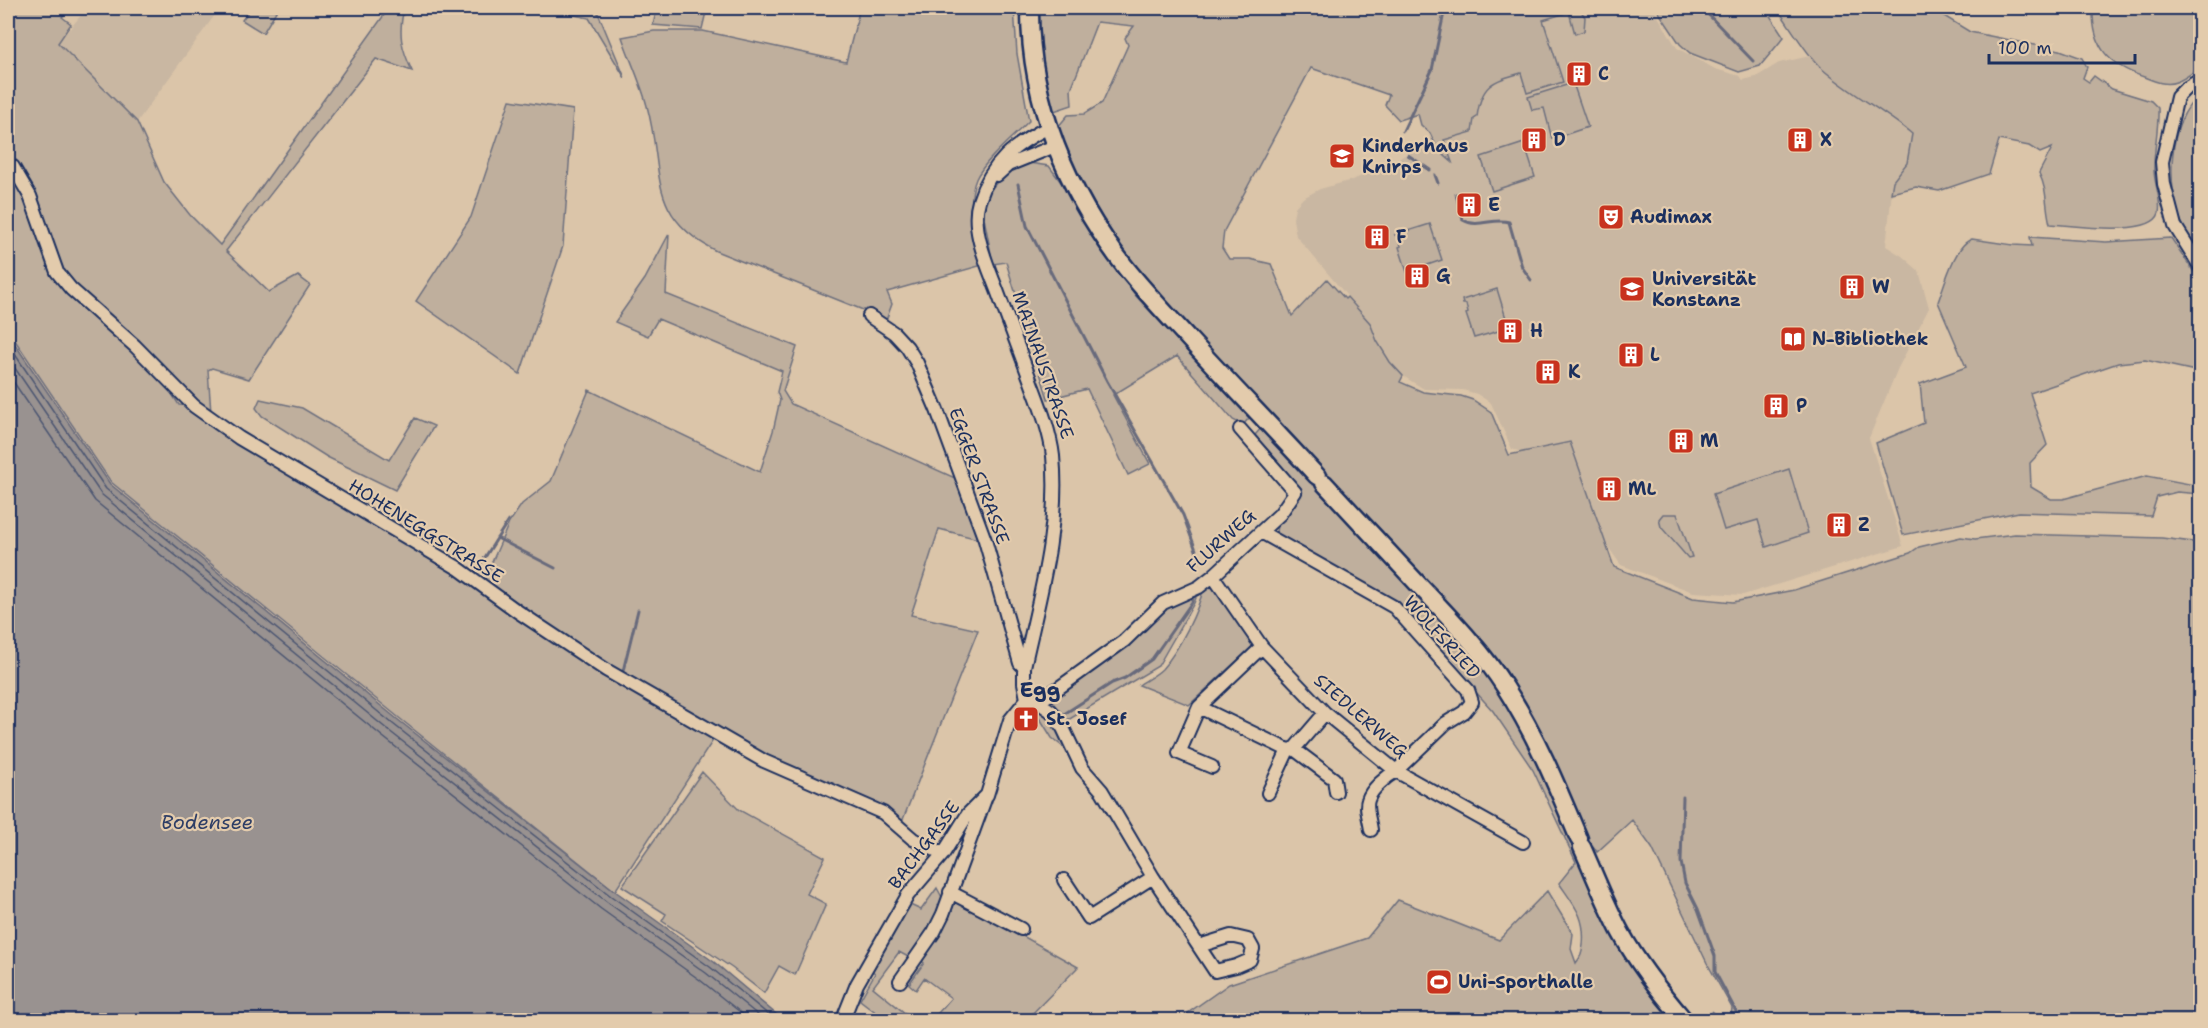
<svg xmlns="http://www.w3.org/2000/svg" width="2208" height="1028" viewBox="0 0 2208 1028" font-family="'Shantell Sans',sans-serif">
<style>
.built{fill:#c9b7a2}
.green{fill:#bfaf9d;stroke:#6d6f7e;stroke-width:1.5}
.water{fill:#999290;stroke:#676a7c;stroke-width:1.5}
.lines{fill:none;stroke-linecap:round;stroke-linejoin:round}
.shore{stroke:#4d5772;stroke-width:1.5}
.stream{stroke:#676a7c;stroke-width:3}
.minor-casing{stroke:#1b2f5e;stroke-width:16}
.secondary-casing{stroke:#1b2f5e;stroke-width:21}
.minor{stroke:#e3cbac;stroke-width:12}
.secondary{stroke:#e3cbac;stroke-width:16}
.labels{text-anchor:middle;stroke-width:4.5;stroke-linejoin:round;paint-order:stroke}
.poi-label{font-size:18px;font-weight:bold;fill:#1b2f5e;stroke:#e3cbac;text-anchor:start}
.street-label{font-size:18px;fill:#1b2f5e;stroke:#e3cbac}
.water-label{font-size:20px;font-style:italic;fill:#2e3e66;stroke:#e3cbac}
.quarter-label{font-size:21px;font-weight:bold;fill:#1b2f5e;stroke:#e3cbac}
</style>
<rect width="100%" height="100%" fill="#dbc5a9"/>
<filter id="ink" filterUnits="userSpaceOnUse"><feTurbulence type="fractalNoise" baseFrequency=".0167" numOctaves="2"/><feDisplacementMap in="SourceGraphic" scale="12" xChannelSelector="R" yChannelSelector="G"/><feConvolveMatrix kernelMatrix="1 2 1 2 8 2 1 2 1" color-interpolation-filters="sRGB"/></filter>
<g filter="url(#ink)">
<!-- built -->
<path class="built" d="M87 8H220L137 122 58 43Z
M1538 8H1653L1677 48 1715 69 1740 76 1743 80 1756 77 1779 63 1810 56 1819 66 1890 116 1912 134 1907 163 1893 182 1886 246 1902 256 1919 271 1929 308 1898 368 1869 438 1903 546 1743 595 1693 592 1621 565 1598 533 1536 457 1512 449 1491 403 1477 394 1463 390 1424 389 1403 376 1390 362 1377 341 1370 323 1296 236 1293 219 1295 207 1303 198 1320 189 1352 180 1380 169 1405 155 1434 135Z"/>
<!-- green -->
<path class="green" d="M8 8H70L62 17 71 24 58 43 137 122 164 182 190 215 220 245 389 8H404C398 34 401 47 412 71L376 59 226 251 269 292 298 276 310 285 249 379 212 368 208 370 211 413 159 374 179 405 194 406 482 585 509 523 522 504 551 481 589 390 760 472 773 431 780 400 777 392 782 371 658 319 648 336 615 322 645 279 669 234 666 294 797 347 783 391 791 404 955 478 978 539 939 529 911 615 978 630 900 827 717 734 615 891 398 717 111 482 8 330Z
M251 8H278L263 33 242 20Z
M540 8H596L625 78 589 18Z
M657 8H707L702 29 653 25Z
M860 8H1014L1017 54 1029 121C1015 135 984 161 976 179 966 202 975 241 979 266L887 292 892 304 885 323 868 312 716 251C645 214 665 171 647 106 641 83 630 60 622 37L654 31H703L846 62Z
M1026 8H1579L1585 17 1584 31 1575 34 1569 12 1543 20 1563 82 1527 93 1521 73C1492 81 1481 85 1477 117L1474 119 1472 132 1444 140 1452 162 1438 150 1430 133 1421 125 1418 114 1399 120 1385 105 1389 95 1311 68 1224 231 1222 248 1229 259H1250L1271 264 1292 316 1327 279 1345 299 1347 297 1370 323 1377 341 1390 362 1403 376 1400 382 1423 392 1461 396 1473 400 1491 412 1509 455 1570 442 1614 567 1693 598 1733 602 1794 590 1910 553 1919 547 1961 537 1975 539 2015 534 2162 538 2200 543V1020H1717L1712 1011 1719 1018 1725 1019 1731 1016 1732 1008 1707 963 1652 848 1632 820 1597 852 1585 834 1549 749 1528 708 1471 631 1380 529 1337 488 1157 296 1113 238 1071 162 1057 128 1068 115 1084 114 1102 103 1128 45 1125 38 1134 26 1097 22 1071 89 1072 105 1045 114Z
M1656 8H1765L1784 37 1760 66 1739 72 1690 53 1680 44Z
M1777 8H1931L1970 32 2060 50 2082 58 2087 67 2083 78 2089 82 2094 76 2112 89 2151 101 2158 108C2159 128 2154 147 2154 167 2153 182 2162 198 2159 213 2152 238 2071 225 2050 224 2045 204 2048 192 2039 173L2052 148 2040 153 2029 146 1999 140 1989 174 1939 191 1916 187 1891 193 1893 181 1907 163 1912 134C1883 110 1849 93 1821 68 1805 52 1790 26 1777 8Z
M2093 8H2200V67C2193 72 2185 79 2176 82 2165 86 2154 81 2144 77 2108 65 2092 47 2093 8Z
M1573 83 1588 127 1552 139 1544 108 1532 110 1528 97Z
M2200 95V250C2195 243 2188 235 2184 227 2165 193 2167 119 2200 95Z
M510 100 573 110 563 246 520 374 416 301 471 217Z
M1524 143 1535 177 1492 191 1481 157Z
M1029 163 1049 166 1069 193 1095 237 1136 296 1249 418 1243 425 1233 420 1177 356 1113 395 1150 464 1128 475 1087 389 1048 399 1006 262 993 264 984 218V198L1006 171Z
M1430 224 1442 260 1407 272 1399 247 1401 246 1398 237 1395 235Z
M2030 237 2106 242 2171 238 2200 281V372L2145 360 2118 363 2030 393 2047 445 2030 463 2031 487 2051 499H2063L2147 476 2200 486V494L2177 492 2157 497 2151 516 2019 512 1903 535 1876 443 1924 423 1920 384 1966 367 1938 302C1944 286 1955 244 1972 239L2013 245 2032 246Z
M1497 289 1509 328 1474 338 1466 314 1468 313 1466 304H1463L1462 300Z
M260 399 302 408 389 460 415 418 434 426 395 490 327 457 262 416 256 408Z
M1263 426 1313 478 1366 541 1478 661 1517 721 1586 874 1607 926 1630 965 1657 1003 1672 1020H1178L1229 984 1367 938 1398 900 1499 940 1547 891 1573 934 1571 949 1576 963C1581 957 1582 953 1583 945 1586 917 1574 905 1559 883L1576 862 1533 770 1493 711 1398 606 1276 534 1277 523 1295 501 1301 488 1255 435Z
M1789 469 1808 533 1766 547 1758 520 1724 530 1713 494Z
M1663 514H1677L1692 557 1688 558 1661 527 1659 519Z
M1204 586 1217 588 1256 643 1189 705 1139 685C1146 680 1156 675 1162 669 1179 650 1199 610 1204 586Z
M1191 593 1196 598 1194 603 1158 666 1068 720 1050 698 1165 606Z
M1034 705 1052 716 1068 751 1052 738 1041 720 1028 709Z
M702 772 739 810 825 857 807 894 826 904 795 975 779 966 764 993 732 968 662 921 666 914 622 886Z
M937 888 943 899 932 928 910 958 899 952 873 987 906 1014 903 1020H886L860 1000 875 973 869 969 908 904 921 910Z
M953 897 1078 967 1026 1020H932L951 998 924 978 916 990 909 984 924 963 919 959Z"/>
<!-- water -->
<path class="water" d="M8 334 110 484 397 719 615 891 714 962 783 1020H8Z"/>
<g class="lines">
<!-- shore -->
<path class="shore" d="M8 344 106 489 393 724 611 896 710 967 775 1020
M8 358 101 494 388 730 607 902 706 973 764 1020
M8 374 95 501 383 737 601 909 700 980 750 1020"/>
<!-- stream -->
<path class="stream" d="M1702 8 1753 61
M1403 131 1432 70 1445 8
M1408 155 1430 170
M1390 170 1397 167
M1435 175 1438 183
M1018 184 1027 226 1107 381 1183 515 1200 561
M1456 194 1463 220C1478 229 1494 217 1509 222L1522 267 1531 280
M497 538 555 568
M476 574 475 573 508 521
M489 583 542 621
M622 675 638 610
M1064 714 1112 683 1125 678 1152 659 1192 602 1194 594
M1683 797 1681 862 1685 883 1698 909 1715 956V972L1739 1017 1744 1020"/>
<defs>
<path id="minor" d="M2200 80 2185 89 2177 97 2162 162 2164 184 2175 226 2200 266
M8 163 13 167 30 196 57 272 71 289 135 346 194 406 239 438 458 568 517 611 606 670 764 761 883 813 913 839 943 854
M997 175 1008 165 1055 146
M869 316 894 333 907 347 917 363 937 410 985 540 1020 663 1024 667
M1261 532 1394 607 1468 690 1472 702 1464 712 1446 723 1396 771C1387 776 1371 789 1368 800 1365 808 1370 821 1371 830
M1213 576 1262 647 1325 713 1396 771 1523 842
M1262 647 1199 707 1288 750 1294 749 1334 779 1336 792
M1027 699 1024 683V667C1039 598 1060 528 1053 456 1050 431 1040 406 1031 382 1020 353 1009 323 998 293 988 266 970 229 979 201 991 163 1015 144 1049 127
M1027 699H1034L1051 711 1063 728 1082 768 1102 791 1153 877 1215 971 1236 966 1250 960 1253 949 1248 940 1231 936 1199 946
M1039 702 1124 641 1163 603 1199 587 1213 576 1280 514 1295 492 1240 429
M1199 707 1179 753 1212 767
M1294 749 1325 713
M1268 793 1288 750
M1064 880 1089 918 1153 877
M950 892 1021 929
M900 981 934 932 943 914 985 799
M845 1014 857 984 908 895 943 854 968 814 987 795 1010 720 1027 699"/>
<path id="secondary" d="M1030 8C1029 102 1068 194 1126 268 1146 293 1168 316 1189 339 1231 385 1275 430 1317 476
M1324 483C1355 516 1386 550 1417 583 1448 616 1481 649 1505 687 1536 735 1557 786 1579 839
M1582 847C1595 876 1606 905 1621 933 1638 964 1661 993 1684 1020"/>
</defs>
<!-- minor casing -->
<use href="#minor" class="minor-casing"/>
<!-- secondary casing -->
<use href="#secondary" class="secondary-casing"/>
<!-- minor -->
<use href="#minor" class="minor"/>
<!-- secondary -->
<use href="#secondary" class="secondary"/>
</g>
</g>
<!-- icons -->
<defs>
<symbol id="building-square" viewBox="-11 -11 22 22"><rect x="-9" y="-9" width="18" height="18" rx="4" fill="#c8321e" stroke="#e3cbac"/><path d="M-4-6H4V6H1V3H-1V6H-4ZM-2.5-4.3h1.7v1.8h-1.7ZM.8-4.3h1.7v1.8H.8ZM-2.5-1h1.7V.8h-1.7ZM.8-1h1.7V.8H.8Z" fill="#fff"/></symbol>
<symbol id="school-square" viewBox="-11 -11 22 22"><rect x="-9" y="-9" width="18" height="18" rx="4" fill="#c8321e" stroke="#e3cbac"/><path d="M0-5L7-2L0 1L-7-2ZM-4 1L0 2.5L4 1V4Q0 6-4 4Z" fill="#fff"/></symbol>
<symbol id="theatre-square" viewBox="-11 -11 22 22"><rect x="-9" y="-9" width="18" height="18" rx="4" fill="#c8321e" stroke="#e3cbac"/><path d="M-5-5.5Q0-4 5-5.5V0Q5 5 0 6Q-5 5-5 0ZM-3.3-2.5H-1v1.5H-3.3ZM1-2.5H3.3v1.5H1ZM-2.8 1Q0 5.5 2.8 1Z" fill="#fff"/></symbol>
<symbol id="university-square" viewBox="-11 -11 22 22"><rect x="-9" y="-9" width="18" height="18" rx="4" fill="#c8321e" stroke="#e3cbac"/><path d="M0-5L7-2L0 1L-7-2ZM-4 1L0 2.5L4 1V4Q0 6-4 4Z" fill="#fff"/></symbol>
<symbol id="library-square" viewBox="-11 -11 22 22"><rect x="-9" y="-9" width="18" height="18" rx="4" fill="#c8321e" stroke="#e3cbac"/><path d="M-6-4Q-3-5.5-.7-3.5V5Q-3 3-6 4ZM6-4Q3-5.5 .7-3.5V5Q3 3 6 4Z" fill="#fff"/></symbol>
<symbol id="church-square" viewBox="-11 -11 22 22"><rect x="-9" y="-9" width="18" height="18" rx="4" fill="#c8321e" stroke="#e3cbac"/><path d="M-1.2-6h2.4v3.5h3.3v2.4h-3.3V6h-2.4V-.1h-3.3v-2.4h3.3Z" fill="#fff"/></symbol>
<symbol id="stadium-square" viewBox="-11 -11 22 22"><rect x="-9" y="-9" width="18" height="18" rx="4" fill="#c8321e" stroke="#e3cbac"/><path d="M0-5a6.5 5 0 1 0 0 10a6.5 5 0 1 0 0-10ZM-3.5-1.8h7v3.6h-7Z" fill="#fff"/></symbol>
</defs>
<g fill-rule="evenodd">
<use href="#building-square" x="1564" y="59" width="30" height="30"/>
<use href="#building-square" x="1519" y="125" width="30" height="30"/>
<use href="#building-square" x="1785" y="125" width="30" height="30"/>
<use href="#school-square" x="1327" y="141" width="30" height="30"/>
<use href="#building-square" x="1454" y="190" width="30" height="30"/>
<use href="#theatre-square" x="1596" y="202" width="30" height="30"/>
<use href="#building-square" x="1362" y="222" width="30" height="30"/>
<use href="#building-square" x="1402" y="261" width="30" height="30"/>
<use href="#building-square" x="1837" y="272" width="30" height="30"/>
<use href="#university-square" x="1617" y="274" width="30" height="30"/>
<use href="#building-square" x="1495" y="316" width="30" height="30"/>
<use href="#library-square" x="1778" y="324" width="30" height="30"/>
<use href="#building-square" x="1616" y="340" width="30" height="30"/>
<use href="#building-square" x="1533" y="357" width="30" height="30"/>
<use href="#building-square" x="1761" y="391" width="30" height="30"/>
<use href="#building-square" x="1666" y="426" width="30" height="30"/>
<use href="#building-square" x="1594" y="474" width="30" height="30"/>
<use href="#building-square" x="1824" y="510" width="30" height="30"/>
<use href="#church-square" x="1011" y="704" width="30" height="30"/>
<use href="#stadium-square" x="1424" y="967" width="30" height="30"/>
</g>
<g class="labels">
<!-- poi labels -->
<g class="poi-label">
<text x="1598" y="80">C</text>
<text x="1553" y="146">D</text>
<text x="1820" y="146">X</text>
<text x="1362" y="152">Kinderhaus<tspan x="1362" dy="21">Knirps</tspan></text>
<text x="1488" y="211">E</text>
<text x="1630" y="223">Audimax</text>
<text x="1396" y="243">F</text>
<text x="1436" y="282">G</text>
<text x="1652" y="285">Universität<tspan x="1652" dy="21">Konstanz</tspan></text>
<text x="1872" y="293">W</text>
<text x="1530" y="337">H</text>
<text x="1812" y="345">N-Bibliothek</text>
<text x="1650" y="361">L</text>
<text x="1568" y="378">K</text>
<text x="1796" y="412">P</text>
<text x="1700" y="447">M</text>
<text x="1628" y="495">ML</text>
<text x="1858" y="531">Z</text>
<text x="1046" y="725">St. Josef</text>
<text x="1458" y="988">Uni-Sporthalle</text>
</g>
<!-- street labels -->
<g class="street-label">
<text transform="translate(1043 365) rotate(71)" y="6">MAINAUSTRASSE</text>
<text transform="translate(979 476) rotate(70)" y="6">EGGER STRASSE</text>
<text transform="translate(426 531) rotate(32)" y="6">HOHENEGGSTRASSE</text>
<text transform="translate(1221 541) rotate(-42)" y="6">FLURWEG</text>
<text transform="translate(1442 637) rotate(48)" y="6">WOLFSRIED</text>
<text transform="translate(1361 716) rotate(41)" y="6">SIEDLERWEG</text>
<text transform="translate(924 845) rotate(-53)" y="6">BACHGASSE</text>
</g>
<!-- water labels -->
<g class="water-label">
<text x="207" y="829">Bodensee</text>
</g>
<!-- quarter labels -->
<g class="quarter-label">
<text x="1040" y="697">Egg</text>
</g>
</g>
<!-- margin -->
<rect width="2208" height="1028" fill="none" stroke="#e3cbac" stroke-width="30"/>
<rect x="15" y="15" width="2178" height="998" fill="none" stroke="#1b2f5e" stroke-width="2" filter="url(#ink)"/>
<!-- scale -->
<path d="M1989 54v9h146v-9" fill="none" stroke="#1b2f5e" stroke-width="3"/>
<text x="1998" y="54" font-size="18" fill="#1b2f5e" stroke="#e3cbac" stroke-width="4.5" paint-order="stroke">100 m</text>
</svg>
